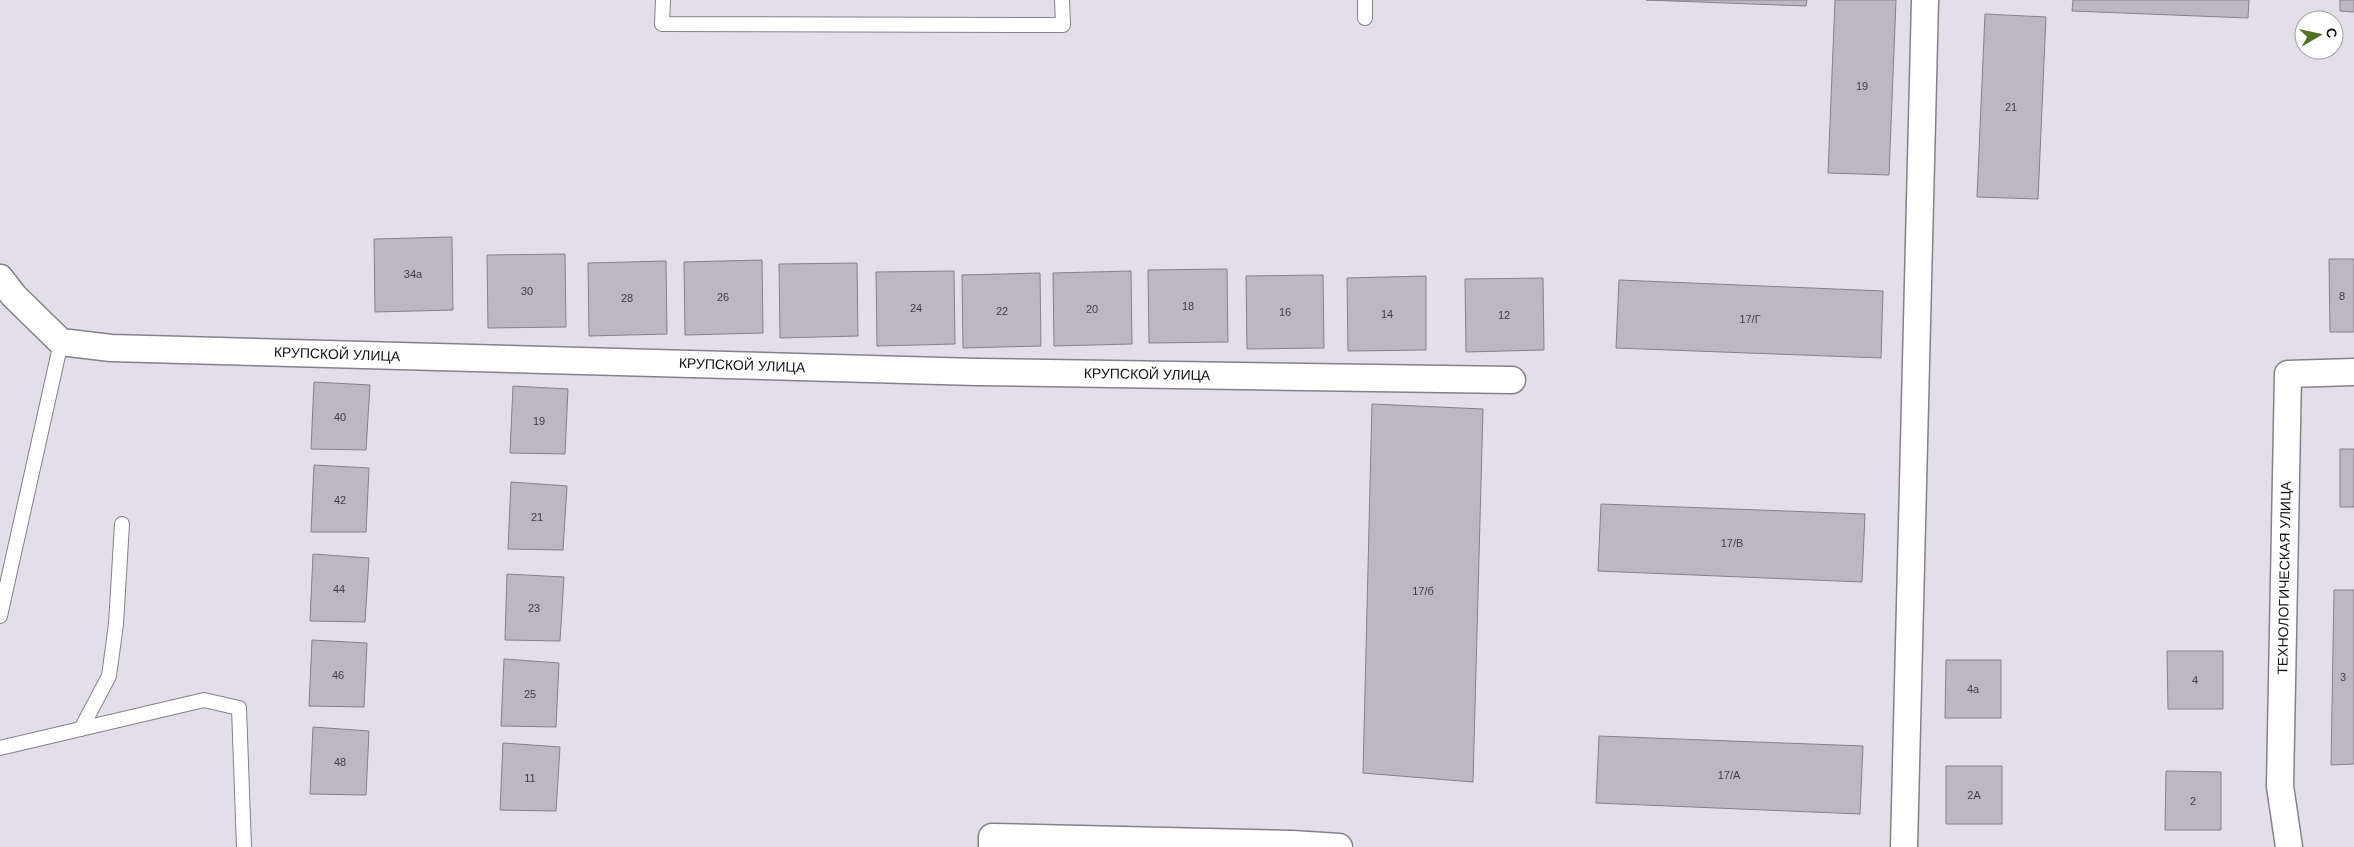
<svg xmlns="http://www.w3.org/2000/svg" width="2354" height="847" viewBox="0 0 2354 847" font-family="Arial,sans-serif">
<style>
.building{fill:#bdb7c3;stroke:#86808c}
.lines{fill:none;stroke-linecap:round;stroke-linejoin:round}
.lane-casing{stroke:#85808b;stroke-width:16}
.street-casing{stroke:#85808b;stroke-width:29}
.lane{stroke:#fff;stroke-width:14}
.street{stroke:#fff;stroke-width:26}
.labels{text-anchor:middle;stroke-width:4;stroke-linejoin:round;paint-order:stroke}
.number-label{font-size:11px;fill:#403d43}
.street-label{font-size:14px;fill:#161418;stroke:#fff}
</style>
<rect width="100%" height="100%" fill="#e4deeb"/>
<!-- building -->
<path class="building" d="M1646 0H1807L1806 6Z
M1835 0H1896L1889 175 1828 173Z
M2073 0H2249L2248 18 2072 11Z
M2340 0H2354V12L2340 11Z
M1985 14 2046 17 2038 199 1977 197Z
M452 237 453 310 375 312 374 239Z
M565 254 566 327 488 328 487 255Z
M2329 259H2354V332H2330Z
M762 260 763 333 685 335 684 262Z
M666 261 667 334 589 336 588 263Z
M857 263 858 336 780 338 779 264Z
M1227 269 1228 342 1149 343 1148 270Z
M954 271 955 344 877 346 876 272Z
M1131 271 1132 344 1054 346 1053 273Z
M1040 273 1041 346 963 348 962 275Z
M1323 275 1324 348 1247 349 1246 276Z
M1426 276V350L1348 351 1347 278Z
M1543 278 1544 350 1466 352 1465 279Z
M1619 280 1883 291 1881 358 1616 348Z
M314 382 370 385 366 450 311 449Z
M513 386 568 389 565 454 510 453Z
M1372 404 1483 409 1473 782 1363 773Z
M2340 449H2354V507H2340Z
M314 465 369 468 366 532H311Z
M511 482 567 486 563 550 508 549Z
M1601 504 1865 514 1862 582 1598 571Z
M313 554 369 558 365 622 310 621Z
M507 574 564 577 560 641 505 640Z
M2334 590H2354V764L2331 765Z
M312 640 367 643 364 707 309 706Z
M2167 651H2223V709H2168Z
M504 659 559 663 556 727 501 726Z
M1946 660H2001V718H1945Z
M313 727 369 731 366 795 310 794Z
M1599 736 1863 746 1860 814 1596 803Z
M503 743 560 747 556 811 500 810Z
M1946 766H2002V824H1946Z
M2166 771 2221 772V830H2165Z"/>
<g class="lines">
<defs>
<path id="lane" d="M663 0 662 24 1063 25 1062 0
M1365 18V0
M0 616 61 342
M81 729 109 676 116 624 122 524
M0 748 204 700 239 708 244 847"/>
<path id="street" d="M0 278 14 296 61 342 111 348 977 372 1512 380
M992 847V837L1292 844 1339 847
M1904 847 1925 0
M2289 847 2280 786 2288 374 2354 372"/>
</defs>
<!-- lane casing -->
<use href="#lane" class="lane-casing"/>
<!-- street casing -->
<use href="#street" class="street-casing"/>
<!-- lane -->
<use href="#lane" class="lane"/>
<!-- street -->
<use href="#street" class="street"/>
</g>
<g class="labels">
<!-- number labels -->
<g class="number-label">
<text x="1862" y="90">19</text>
<text x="2011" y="111">21</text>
<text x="413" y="278">34а</text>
<text x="527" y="295">30</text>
<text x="2342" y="300">8</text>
<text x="723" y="301">26</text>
<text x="627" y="302">28</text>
<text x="1188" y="310">18</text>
<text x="916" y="312">24</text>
<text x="1092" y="313">20</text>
<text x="1002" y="315">22</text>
<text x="1285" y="316">16</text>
<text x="1387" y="318">14</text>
<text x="1504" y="319">12</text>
<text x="1750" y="323">17/Г</text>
<text x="340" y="421">40</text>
<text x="539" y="425">19</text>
<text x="340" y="504">42</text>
<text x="537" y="521">21</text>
<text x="1732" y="547">17/В</text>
<text x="339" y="593">44</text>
<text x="1423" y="595">17/б</text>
<text x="534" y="612">23</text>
<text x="338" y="679">46</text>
<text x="2343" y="681">3</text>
<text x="2195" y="684">4</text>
<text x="1973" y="693">4а</text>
<text x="530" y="698">25</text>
<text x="340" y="766">48</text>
<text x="1729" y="779">17/А</text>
<text x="530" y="782">11</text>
<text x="1974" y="799">2А</text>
<text x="2193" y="805">2</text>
</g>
<!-- street labels -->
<g class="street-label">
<text transform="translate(337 354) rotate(2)" y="5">КРУПСКОЙ УЛИЦА</text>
<text transform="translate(742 365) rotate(2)" y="5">КРУПСКОЙ УЛИЦА</text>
<text transform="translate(1147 374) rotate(1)" y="5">КРУПСКОЙ УЛИЦА</text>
<text transform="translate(2284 578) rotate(-89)" y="5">ТЕХНОЛОГИЧЕСКАЯ УЛИЦА</text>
</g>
</g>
<!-- north arrow -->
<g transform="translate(2319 35) rotate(81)"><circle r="24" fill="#ffffff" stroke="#a2a1a3"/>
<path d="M0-4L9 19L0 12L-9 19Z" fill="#547126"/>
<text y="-8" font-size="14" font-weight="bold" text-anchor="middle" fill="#161418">С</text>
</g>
</svg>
